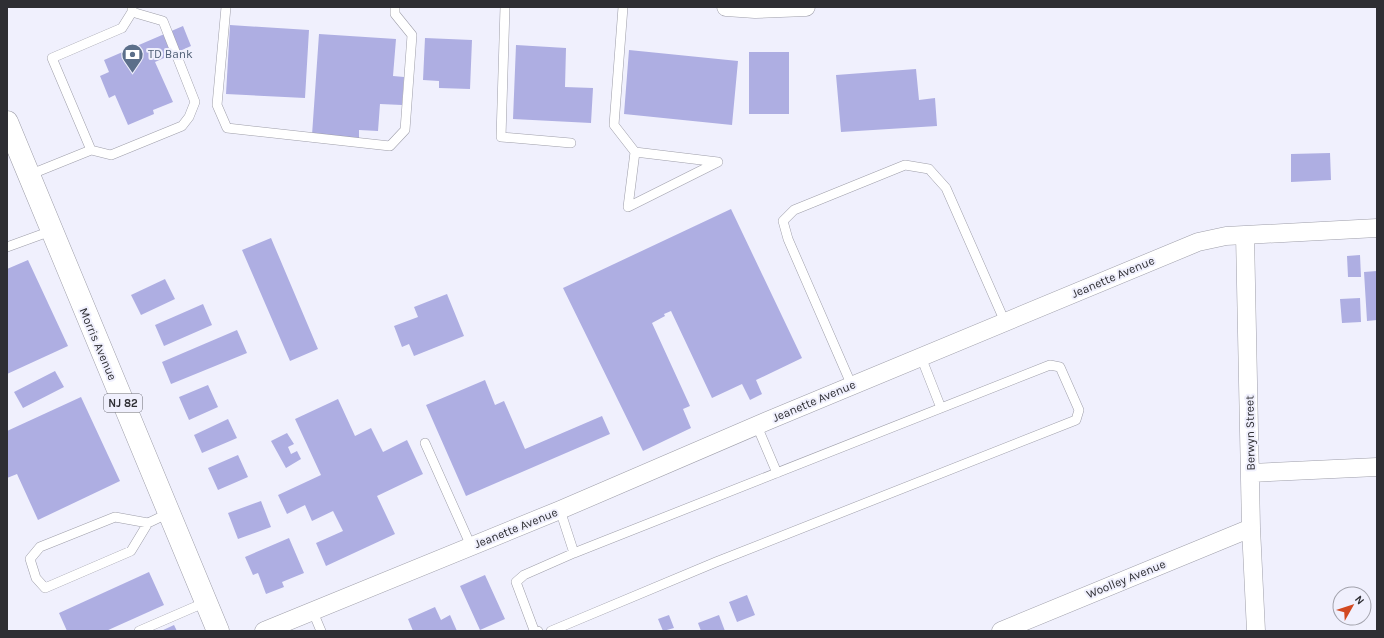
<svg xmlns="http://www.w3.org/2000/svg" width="1384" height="638" viewBox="0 0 1384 638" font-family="Karla,sans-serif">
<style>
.building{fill:#aeaee2}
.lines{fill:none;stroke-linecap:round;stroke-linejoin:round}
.service-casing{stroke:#9e9ea9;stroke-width:10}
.minor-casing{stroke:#9e9ea9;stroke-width:19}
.primary-casing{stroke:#9e9ea9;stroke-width:23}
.service{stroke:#fff;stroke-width:9}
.minor{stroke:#fff;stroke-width:18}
.primary{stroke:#fff;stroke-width:22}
.labels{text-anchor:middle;stroke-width:4;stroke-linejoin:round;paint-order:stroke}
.shield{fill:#f0f0fd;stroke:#686870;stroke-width:1}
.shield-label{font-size:11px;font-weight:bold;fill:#2e2e33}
.service-label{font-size:12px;fill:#4e5e75;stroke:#f0f0fd;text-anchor:start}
.street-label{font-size:12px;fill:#2e2e33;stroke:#f0f0fd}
</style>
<rect width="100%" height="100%" fill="#f0f0fd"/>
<!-- building -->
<path class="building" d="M230 25 309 30 305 98 226 94Z
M183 26 191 46 155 62 173 102 153 110 154 114 128 125 115 95 109 98 100 76 109 72 104 60Z
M319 34 396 39 393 76 404 77 402 105 380 104 378 131 359 130V139L312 135Z
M425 38 472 40 470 89 439 88V81L423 80Z
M516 45 566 48 565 87 593 88 591 123 513 119Z
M629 50 738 61 732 125 624 114Z
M749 52H789V114H749Z
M916 69 919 100 935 98 937 126 841 132 836 75Z
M1330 153 1331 180 1291 182V154Z
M731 209 802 358 756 380 762 394 750 400 742 384 712 398 671 311 664 314 665 316 652 323 690 406 683 409 691 428 643 451 563 288Z
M271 238 318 349 290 361 242 250Z
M1360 255 1361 277H1348L1347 256Z
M28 260 68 346 7 374V269Z
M1377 271V320L1367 321 1364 272Z
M165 279 175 299 141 315 131 295Z
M447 294 464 336 414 356 409 344 402 347 394 326 418 317 414 307Z
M1360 298 1361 322 1342 323 1340 299Z
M203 304 212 325 164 346 155 325Z
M237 330 247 353 171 384 162 362Z
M55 371 64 387 23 408 14 392Z
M485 380 495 405 504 401 525 449 602 416 610 434 466 496 426 405Z
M208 385 218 407 189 420 179 397Z
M81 397 120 481 38 520 17 474 7 478V431Z
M338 399 355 436 371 428 383 452 407 440 423 474 377 496 395 534 326 566 316 543 343 531 333 511 312 521 305 505 287 514 278 495 321 475 295 419Z
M228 419 237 438 202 453 194 435Z
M287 433 294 444 288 447 291 454 297 451 301 459 286 468 271 441Z
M238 455 248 477 218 490 208 468Z
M261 501 271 527 238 539 228 513Z
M289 538 304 573 282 582 284 587 266 594 258 573 253 575 245 557Z
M149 572 164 605 106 631H67L59 613Z
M485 575 505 619 480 630 460 586Z
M747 595 755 615 737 622 729 602Z
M435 607 441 620 450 615 457 631H413L408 619Z
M669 615 674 628 663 631 658 619Z
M719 615 725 631H701L698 623Z
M174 625 177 631H161Z"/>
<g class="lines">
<defs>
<path id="service" d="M226 7 217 105 227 128 390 146 405 130 412 35 395 14V7
M505 7 501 137 571 143
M623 7 614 125 635 152 628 207 718 162 635 152
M91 150 52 58 122 28 132 12V7
M29 175 91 150 111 155 182 126 189 117 195 102 163 21 132 12
M7 247 51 231
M921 357 941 408
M852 386 788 239 783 221 794 210 905 165 929 169 946 188 1005 322
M757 426 777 473
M425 443 471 546
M560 510 574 553
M148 523 131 551 45 588 36 578 30 559 40 547 115 517 148 523 169 513
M313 612 321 631
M139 631 206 602
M538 631 534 630 516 582 524 575 574 553 1050 365 1060 367 1079 410 1076 420 716 562 551 631"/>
<path id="minor" d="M726 7 755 9 806 7
M1245 235 1251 528 1256 631
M1251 473 1377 467
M264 631 560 510 767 421 1198 242 1226 236 1377 228
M1001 631 1251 528"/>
<path id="primary" d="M7 122 218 631"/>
</defs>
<!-- service casing -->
<use href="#service" class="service-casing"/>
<!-- minor casing -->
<use href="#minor" class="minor-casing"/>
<!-- primary casing -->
<use href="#primary" class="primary-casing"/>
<!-- service -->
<use href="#service" class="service"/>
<!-- minor -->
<use href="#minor" class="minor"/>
<!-- primary -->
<use href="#primary" class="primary"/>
</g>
<!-- icons -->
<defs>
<symbol id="bank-pin" viewBox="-11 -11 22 30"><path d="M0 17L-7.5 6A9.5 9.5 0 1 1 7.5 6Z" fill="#5c6f8a" stroke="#f0f0fd"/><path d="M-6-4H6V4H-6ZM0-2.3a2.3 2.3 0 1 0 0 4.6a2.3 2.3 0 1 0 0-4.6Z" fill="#fff"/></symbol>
</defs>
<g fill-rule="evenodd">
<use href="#bank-pin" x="120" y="42" width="25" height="34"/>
</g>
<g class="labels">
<!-- shield labels -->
<rect class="shield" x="104" y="394" width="38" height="18" rx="3"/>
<g class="shield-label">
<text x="123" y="407">NJ 82</text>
</g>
<!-- service labels -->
<g class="service-label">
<text x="148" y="58">TD Bank</text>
</g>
<!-- street labels -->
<g class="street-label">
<text transform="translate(1113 277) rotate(-23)" y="4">Jeanette Avenue</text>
<text transform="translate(98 344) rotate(67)" y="4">Morris Avenue</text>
<text transform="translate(814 401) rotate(-23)" y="4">Jeanette Avenue</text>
<text transform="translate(1250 433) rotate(-91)" y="4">Berwyn Street</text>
<text transform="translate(516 528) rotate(-22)" y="4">Jeanette Avenue</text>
<text transform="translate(1126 579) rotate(-22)" y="4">Woolley Avenue</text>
</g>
</g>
<!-- border -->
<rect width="1384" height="638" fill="none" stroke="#2e2e33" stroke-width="16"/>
<!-- north arrow -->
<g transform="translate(1352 606) rotate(51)"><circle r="19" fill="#f0f0fd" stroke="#a2a2ac"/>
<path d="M0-3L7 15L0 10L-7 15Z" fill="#d24922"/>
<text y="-6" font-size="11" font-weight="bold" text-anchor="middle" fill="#2e2e33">N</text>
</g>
</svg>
